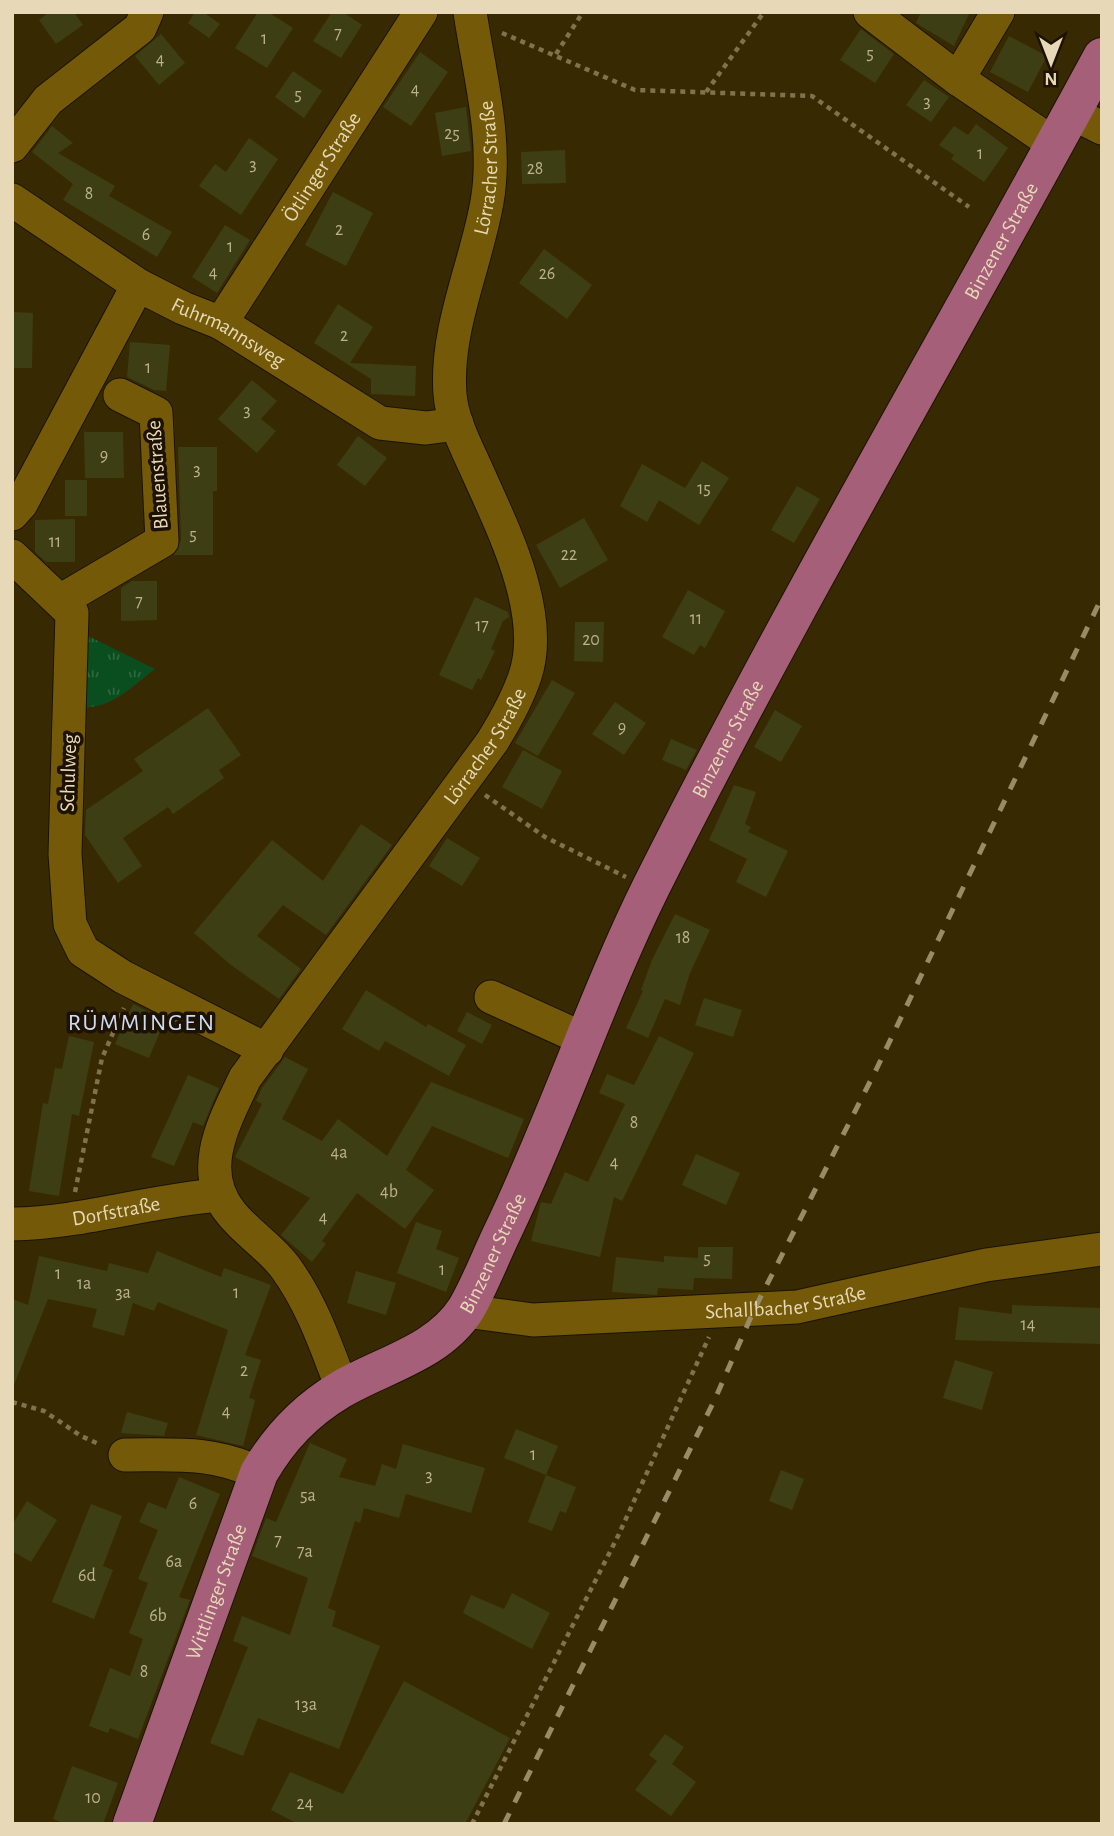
<svg xmlns="http://www.w3.org/2000/svg" width="1114" height="1836" viewBox="0 0 1114 1836" font-family="'Alegreya Sans',sans-serif">
<style>
.grass{fill:url(#grass-tufts)}
.building{fill:#3e3e15}
.lines{fill:none;stroke-linecap:round;stroke-linejoin:round}
.minor-casing{stroke:#1b1300;stroke-width:35}
.major-casing{stroke:#1b1300;stroke-width:40}
.path{stroke:#80724d;stroke-width:4.5;stroke-dasharray:5 5;stroke-linecap:butt}
.minor{stroke:#745a08;stroke-width:33}
.major{stroke:#a55f78;stroke-width:38}
.rail{stroke:#988b66;stroke-width:5;stroke-dasharray:12 12;stroke-linecap:butt}
.labels{text-anchor:middle;stroke-width:7;stroke-linejoin:round;paint-order:stroke}
.number-label{font-size:18px;fill:#bdb28e}
.street-label{font-size:21px;fill:#e7d9b7;stroke:#1d1200}
.quarter-label{font-size:24px;letter-spacing:2px;fill:#d0dbf7;stroke:#1d1200}
</style>
<defs>
<pattern id="grass-tufts" width="24" height="20" patternUnits="userSpaceOnUse" patternTransform="scale(1.75)"><rect width="24" height="20" fill="#0a4e20"/><path d="M3 7l-1-3M5 7V3M7 7l1-3M15 17l-1-3M17 17v-4M19 17l1-3" fill="none" stroke="#2e673e"/></pattern>
</defs>
<rect width="100%" height="100%" fill="#372a02"/>
<!-- grass -->
<path class="grass" d="M88 636 155 669C131 687 111 710 79 707Z"/>
<!-- building -->
<path class="building" d="M49 12H74L83 25 56 44 39 20Z
M195 12H203L220 24 209 38 188 23Z
M258 12H268L293 28 267 68 235 48Z
M332 12H343L362 25 341 58 313 41Z
M921 12H970L954 46 916 23Z
M861 29 894 54 875 83 840 60Z
M161 34 185 63 159 85 135 56Z
M1009 36 1047 56 1028 92 990 72Z
M420 52 448 72 411 126 383 107Z
M293 71 322 91 304 118 275 97Z
M924 80 949 97 931 122 906 105Z
M466 107 471 151 442 156 435 113Z
M976 124 1008 148 984 182 951 159 954 155 939 145 954 126 968 135Z
M52 126 73 143 58 153 115 186 109 196 172 232 157 257 63 200 73 184 32 152Z
M249 138 278 159 241 215 199 186 215 164 226 172Z
M565 150 566 183 522 184 521 152Z
M333 192 373 213 346 266 305 245Z
M225 225 250 240 217 293 192 277Z
M544 249 592 285 567 319 519 283Z
M338 304 373 327 350 363 416 366 415 396 371 394V379L314 343Z
M12 312 33 313 32 368H12Z
M130 342 170 345 166 391 154 390 127 377Z
M252 380 277 401 261 419 276 431 257 453 218 419Z
M84 432H123L124 478H85Z
M358 436 387 458 365 486 337 465Z
M178 447H217V491H213V555H174L181 540Z
M702 461 729 478 699 525 659 500 647 522 620 506 642 464 685 488Z
M65 480H87V516H65Z
M797 486 820 499 794 543 771 530Z
M584 518 608 560 560 588 536 545Z
M75 519V562H46L35 552V520Z
M132 581H157V620L121 621V588Z
M688 590 725 611 705 648 700 645 694 655 662 637Z
M475 597 508 612 509 617 503 621 491 649 495 651 481 680 478 678 472 690 439 675Z
M575 622H604L603 662 574 661Z
M552 680 575 693 538 756 515 743Z
M615 702 646 723 624 755 592 734Z
M208 708 241 755 219 770 224 778 173 814 168 807 123 838 142 866 118 883 85 835 86 810 143 771 134 759Z
M775 710 802 726 781 762 754 747Z
M671 739 697 750 686 770 662 760Z
M523 750 562 771 542 809 502 787Z
M734 785 756 792 745 824 751 827 748 832 788 851 766 897 736 882 747 859 709 840Z
M361 824 392 845 326 935 283 905 257 936 301 969 279 999 231 965 194 933 272 840 323 881Z
M447 838 480 858 462 886 429 866Z
M675 914 710 930 690 973 680 1005 665 999 648 1038 626 1028 643 991 641 990 652 960Z
M366 990 426 1027 428 1024 466 1045 449 1076 385 1041 379 1051 342 1029Z
M704 998 742 1010 733 1037 695 1025Z
M133 1004 165 1020 149 1058 115 1044Z
M467 1012 492 1025 482 1044 457 1031Z
M69 1036 94 1042 79 1116 72 1114 59 1196 29 1191 43 1103 48 1104 55 1068 62 1069Z
M659 1036 694 1053 622 1201 614 1197 600 1257 531 1241 541 1202 551 1204 565 1172 588 1182 625 1104 599 1093 607 1074 634 1085Z
M285 1057 308 1069 282 1119 322 1141 338 1119 387 1156 431 1082 524 1119 508 1158 432 1126 406 1170 434 1190 405 1229 357 1193 322 1241 326 1244 312 1262 281 1235 310 1198 235 1157 262 1104 256 1101 262 1088Z
M188 1075 219 1088 203 1126 193 1122 174 1166 151 1157Z
M696 1154 740 1173 726 1205 682 1185Z
M416 1222 442 1231 436 1249 459 1258 446 1292 397 1273Z
M698 1247H733L732 1279 694 1278 693 1290 658 1288 657 1295 612 1292 616 1257 664 1262V1256L698 1258Z
M157 1251 221 1277 224 1268 271 1285 245 1355 261 1360 249 1398 255 1400 243 1446 196 1435 228 1330 158 1302 154 1311 133 1303 124 1336 92 1327 97 1309 48 1299 12 1390V1299L28 1305 39 1256 107 1271 109 1263 148 1273Z
M356 1271 396 1283 386 1315 347 1303Z
M1012 1305 1102 1308V1344L955 1340 959 1307 1012 1314Z
M955 1360 993 1372 982 1410 943 1398Z
M127 1412 168 1423 164 1436 121 1433Z
M516 1429 558 1446 546 1475 504 1458Z
M310 1443 347 1459 339 1477 375 1486 382 1464 396 1469 403 1444 485 1468 471 1513 406 1494 399 1518 364 1508 360 1523 355 1521 328 1608 336 1611 332 1626 380 1646 339 1749 258 1718 243 1756 210 1743 248 1647 233 1641 242 1616 290 1635 308 1578 252 1556 266 1518 276 1522Z
M781 1470 804 1479 792 1510 769 1501Z
M546 1475 576 1487 566 1513 560 1511 552 1531 528 1522Z
M179 1477 220 1494 179 1597 190 1600 138 1739 110 1728 108 1733 89 1726 110 1668 130 1676 143 1639 129 1633 148 1583 138 1579 158 1530 139 1522 148 1502 166 1509Z
M27 1501 57 1520 31 1562 12 1551V1525Z
M91 1504 122 1516 103 1566 113 1570 94 1619 52 1602Z
M512 1593 550 1613 532 1649 463 1613 471 1595 504 1609Z
M404 1681 510 1738 465 1824H298L271 1810 290 1772 343 1794Z
M665 1734 684 1747 672 1764 696 1782 671 1816 635 1790 657 1761 649 1755Z
M72 1766 118 1783 103 1824H65L53 1819Z"/>
<g class="lines">
<defs>
<g id="minor">
<path d="M870 12 958 79 1054 144"/>
<path d="M958 79 998 12"/>
<path d="M1072 113 1102 128"/>
<path d="M12 146 48 100 140 28 147 12"/>
<path id="s1" d="M12 200 138 285 183 308 221 323 380 423 426 428 457 424"/>
<path id="s2" d="M221 323 421 12"/>
<path d="M12 514 21 504 138 285"/>
<path d="M12 556 72 613 65 854 70 924 83 951 123 977 267 1050"/>
<path d="M60 601 162 541 156 413 120 395"/>
<path d="M491 997 586 1040"/>
<path id="s3" d="M12 1224C83 1223 150 1200 220 1195"/>
<path id="s4" d="M465 1311 533 1320 797 1307 986 1265 1102 1249"/>
<path id="s5" d="M342 1388C326 1346 312 1304 285 1267 270 1247 247 1233 231 1213 196 1170 225 1121 245 1078L492 742C505 721 517 700 525 676 546 614 503 529 478 473 467 448 452 421 450 394 445 329 476 265 487 202 498 140 479 73 470 12"/>
<path d="M125 1455C175 1455 212 1451 259 1473"/>
</g>
<g id="major">
<path id="s6" d="M132 1824 259 1473C280 1437 305 1411 340 1390 382 1365 438 1353 466 1309 480 1285 490 1258 502 1233 557 1119 596 998 652 885 793 604 953 333 1102 57"/>
</g>
</defs>
<!-- minor casing -->
<use href="#minor" class="minor-casing"/>
<!-- major casing -->
<use href="#major" class="major-casing"/>
<!-- path -->
<path class="path" d="M502 33 635 90 812 96 969 207
M556 54 583 12
M706 92 764 12
M485 795 545 837 626 877
M75 1192 102 1058 124 1008
M12 1402 44 1411 81 1436 101 1445
M472 1824 618 1536 709 1337"/>
<!-- minor -->
<use href="#minor" class="minor"/>
<!-- major -->
<use href="#major" class="major"/>
<!-- rail -->
<path class="rail" d="M504 1824 715 1399 754 1310 876 1070 1102 597"/>
</g>
<g class="labels">
<!-- number labels -->
<g class="number-label">
<text x="338" y="39">7</text>
<text x="264" y="44">1</text>
<text x="870" y="59">5</text>
<text x="160" y="65">4</text>
<text x="415" y="95">4</text>
<text x="298" y="100">5</text>
<text x="927" y="107">3</text>
<text x="452" y="139">25</text>
<text x="980" y="159">1</text>
<text x="253" y="170">3</text>
<text x="535" y="174">28</text>
<text x="89" y="199">8</text>
<text x="339" y="235">2</text>
<text x="146" y="240">6</text>
<text x="230" y="252">1</text>
<text x="213" y="278">4</text>
<text x="547" y="279">26</text>
<text x="344" y="341">2</text>
<text x="148" y="373">1</text>
<text x="247" y="416">3</text>
<text x="104" y="461">9</text>
<text x="197" y="475">3</text>
<text x="704" y="494">15</text>
<text x="193" y="540">5</text>
<text x="55" y="547">11</text>
<text x="569" y="560">22</text>
<text x="139" y="607">7</text>
<text x="696" y="624">11</text>
<text x="482" y="631">17</text>
<text x="591" y="645">20</text>
<text x="622" y="733">9</text>
<text x="683" y="943">18</text>
<text x="634" y="1128">8</text>
<text x="339" y="1158">4a</text>
<text x="614" y="1168">4</text>
<text x="389" y="1197">4b</text>
<text x="323" y="1223">4</text>
<text x="707" y="1264">5</text>
<text x="442" y="1275">1</text>
<text x="58" y="1279">1</text>
<text x="84" y="1289">1a</text>
<text x="123" y="1298">3a</text>
<text x="236" y="1298">1</text>
<text x="1028" y="1330">14</text>
<text x="244" y="1376">2</text>
<text x="226" y="1417">4</text>
<text x="533" y="1460">1</text>
<text x="429" y="1481">3</text>
<text x="308" y="1501">5a</text>
<text x="193" y="1509">6</text>
<text x="278" y="1546">7</text>
<text x="305" y="1557">7a</text>
<text x="174" y="1567">6a</text>
<text x="87" y="1581">6d</text>
<text x="158" y="1621">6b</text>
<text x="144" y="1677">8</text>
<text x="306" y="1710">13a</text>
<text x="93" y="1803">10</text>
<text x="305" y="1809">24</text>
</g>
<!-- street labels -->
<g class="street-label">
<text dy="7" stroke="none"><textPath href="#s2" startOffset="186">Ötlinger Straße</textPath></text>
<text dy="7" stroke="none"><textPath href="#s5" startOffset="1374">Lörracher Straße</textPath></text>
<text dy="7" stroke="none"><textPath href="#s6" startOffset="1838">Binzener Straße</textPath></text>
<text dy="7" stroke="none"><textPath href="#s1" startOffset="254">Fuhrmannsweg</textPath></text>
<text transform="translate(157 475) rotate(-94)" y="7">Blauenstraße</text>
<text dy="7" stroke="none"><textPath href="#s6" startOffset="1270">Binzener Straße</textPath></text>
<text dy="7" stroke="none"><textPath href="#s5" startOffset="765">Lörracher Straße</textPath></text>
<text transform="translate(68 773) rotate(-88)" y="7">Schulweg</text>
<text dy="7" stroke="none"><textPath href="#s3" startOffset="105">Dorfstraße</textPath></text>
<text dy="7" stroke="none"><textPath href="#s6" startOffset="704">Binzener Straße</textPath></text>
<text dy="7" stroke="none"><textPath href="#s4" startOffset="322">Schallbacher Straße</textPath></text>
<text dy="7" stroke="none"><textPath href="#s6" startOffset="247">Wittlinger Straße</textPath></text>
</g>
<!-- quarter labels -->
<g class="quarter-label">
<text x="142" y="1030">RÜMMINGEN</text>
</g>
</g>
<!-- border -->
<rect width="1114" height="1836" fill="none" stroke="#e7d9b7" stroke-width="28"/>
<!-- north arrow -->
<g transform="translate(1051 63) rotate(180)" stroke="#1d1200" stroke-width="5" paint-order="stroke">
<path d="M0-5L12 26L0 18L-12 26Z" fill="#e7d9b7"/>
<text y="-10" font-size="19" font-weight="bold" text-anchor="middle" fill="#e7d9b7">N</text>
</g>
</svg>
